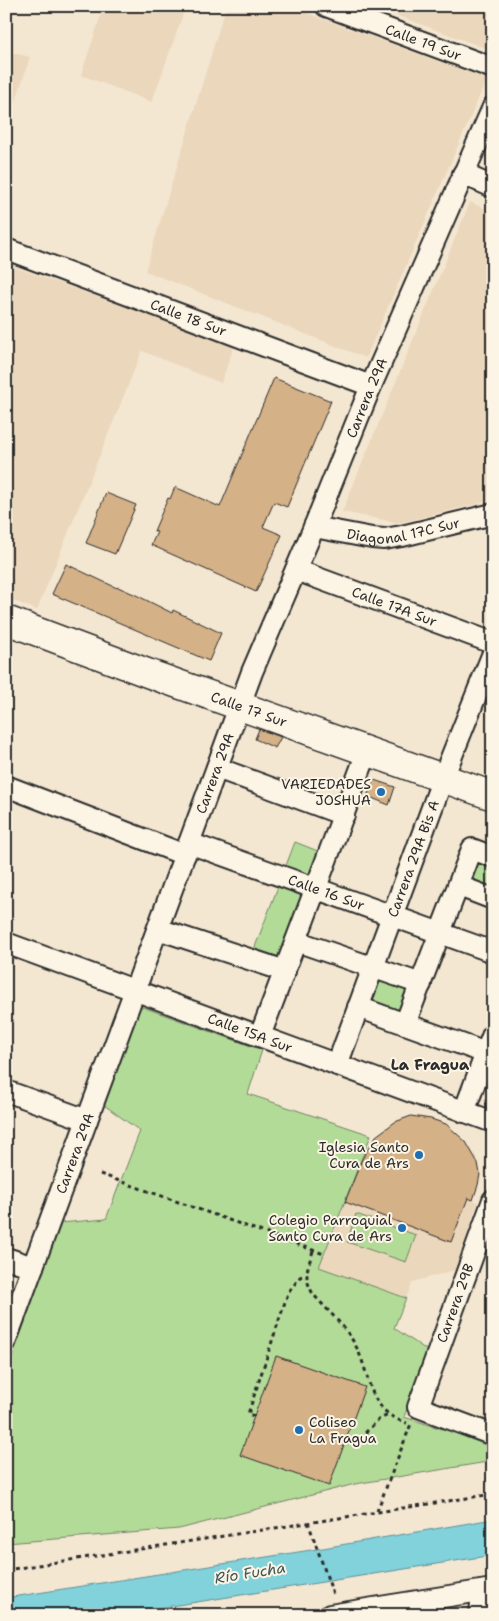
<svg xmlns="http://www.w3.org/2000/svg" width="499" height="1621" viewBox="0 0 499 1621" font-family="'Shantell Sans',sans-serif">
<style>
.built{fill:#ebd7bc}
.green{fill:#b3db98;stroke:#6f8362}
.water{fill:#82d2db;stroke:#5f8f95}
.building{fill:#d5b187;stroke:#2b2b2b}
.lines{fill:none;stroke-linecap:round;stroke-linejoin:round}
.street-casing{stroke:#2b2b2b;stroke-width:24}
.secondary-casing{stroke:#2b2b2b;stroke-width:31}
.path{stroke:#2b2b2b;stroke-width:3;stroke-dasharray:4 4;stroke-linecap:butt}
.street{stroke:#fcf5e5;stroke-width:20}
.secondary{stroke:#fcf5e5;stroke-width:28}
.poi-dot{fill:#1f6fb2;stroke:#fcf5e5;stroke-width:2}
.labels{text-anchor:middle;stroke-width:4;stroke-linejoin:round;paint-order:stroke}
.street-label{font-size:14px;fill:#2b2b2b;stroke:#fcf5e5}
.poi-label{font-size:14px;fill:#2b2b2b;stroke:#fcf5e5;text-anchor:end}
.neighbourhood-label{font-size:15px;font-weight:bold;fill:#2b2b2b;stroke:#fcf5e5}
.water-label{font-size:15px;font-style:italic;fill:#415557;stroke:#fcf5e5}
</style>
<rect width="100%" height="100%" fill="#f4e7d2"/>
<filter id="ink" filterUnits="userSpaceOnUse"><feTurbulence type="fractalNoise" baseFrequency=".02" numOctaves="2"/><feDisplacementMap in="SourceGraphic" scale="10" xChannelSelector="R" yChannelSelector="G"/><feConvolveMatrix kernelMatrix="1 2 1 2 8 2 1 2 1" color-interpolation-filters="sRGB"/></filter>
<g filter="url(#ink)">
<!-- built -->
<path class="built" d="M104 6H186L152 102 81 75Z
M226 6H287L487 79 366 358 145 271Z
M371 6H493V51Z
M6 51 30 57 6 132Z
M470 202 493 212V500L399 523 342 512Z
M6 264 234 346 221 383 142 351 37 610 6 598Z
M362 1159 478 1202 455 1270 413 1282 406 1298 319 1268Z"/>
<!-- green -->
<path class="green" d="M295 842 328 855 319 881 383 923 312 897 285 971 250 960Z
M473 850 493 858V897L460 886Z
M373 967 421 984 405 1024 358 1007Z
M140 1006 262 1050 248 1094 371 1135 319 1267 406 1298 394 1328 428 1351 404 1417 493 1445V1461L355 1484 179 1529 6 1543V1375L60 1223 106 1219 140 1131 104 1105Z
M356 1214 416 1235 406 1262 347 1242Z"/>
<!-- water -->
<path class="water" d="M493 1519V1555L115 1615H6V1598L311 1550Z"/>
<!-- building -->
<path class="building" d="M274 378 331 401 287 507 274 502 263 527 282 535 256 592 151 545 157 532 154 531 168 498 170 499 175 487 220 507Z
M106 493 136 505 115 554 86 543Z
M66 564 117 588 118 587 136 595 172 613 173 610 221 633 209 661 52 594Z
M259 729 281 737 275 748 255 739Z
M374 780 395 787 389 805 367 796Z
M411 1116 431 1119 446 1124 466 1142 478 1163 480 1174 478 1185 473 1200 468 1198 451 1242 345 1202 362 1159 376 1136 395 1122Z
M276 1356 365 1387 329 1486 240 1455Z"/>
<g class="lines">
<defs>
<g id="street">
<path id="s1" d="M326 6 493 68"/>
<path d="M463 174 493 187"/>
<path id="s2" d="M6 249 371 386"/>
<path id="s3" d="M314 527 372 538 384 539 402 536 493 514"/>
<path id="s4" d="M296 570 493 643"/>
<path d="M217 768 344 815"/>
<path d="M6 786 185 855"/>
<path id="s5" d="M189 843 493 952"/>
<path d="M459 886 493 899"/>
<path d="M158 929 285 971"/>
<path d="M296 941 421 984"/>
<path id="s6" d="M6 943 493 1122"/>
<path d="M358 1007 486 1053"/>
<path d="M405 1024 472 849 493 857"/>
<path d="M260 1036 367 752"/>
<path id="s7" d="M337 1065 443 778 493 653"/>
<path d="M6 1091 87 1120"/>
<path d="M464 1112 493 1034"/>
<path d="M493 1200 418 1407 493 1435"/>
<path d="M6 1258 33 1267"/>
<path id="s8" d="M6 1340 252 672 314 527 371 386 493 107"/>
<path d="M330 1615 493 1589"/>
<path d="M480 1615 482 1591"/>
</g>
<g id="secondary">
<path id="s9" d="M6 620 150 674 493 796"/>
</g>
</defs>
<!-- street casing -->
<use href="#street" class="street-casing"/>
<!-- secondary casing -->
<use href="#secondary" class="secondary-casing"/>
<!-- path -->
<path class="path" d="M100 1174 324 1254
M313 1251C307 1270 303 1276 313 1294 327 1310 343 1324 353 1341 373 1374 364 1410 407 1423
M254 1416 248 1414 288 1293 300 1277 305 1274
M345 1443 356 1442 378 1420 388 1415
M377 1511 411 1424
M308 1522 334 1597
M6 1570 493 1494"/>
<!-- street -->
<use href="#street" class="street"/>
<!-- secondary -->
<use href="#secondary" class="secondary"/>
</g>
</g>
<!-- markers -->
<g class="poi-dot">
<circle cx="381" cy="792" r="5"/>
<circle cx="419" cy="1155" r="5"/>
<circle cx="402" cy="1228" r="5"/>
<circle cx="299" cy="1430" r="5"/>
</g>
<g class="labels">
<!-- street labels -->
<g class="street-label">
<text dy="5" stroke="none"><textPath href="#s1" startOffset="104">Calle 19 Sur</textPath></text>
<text dy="5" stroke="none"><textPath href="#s2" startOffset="195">Calle 18 Sur</textPath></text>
<text dy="5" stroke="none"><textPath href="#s8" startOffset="1009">Carrera 29A</textPath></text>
<text dy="5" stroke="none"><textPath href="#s3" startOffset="91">Diagonal 17C Sur</textPath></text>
<text dy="5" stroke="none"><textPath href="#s4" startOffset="105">Calle 17A Sur</textPath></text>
<text dy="5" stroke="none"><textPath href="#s9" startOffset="259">Calle 17 Sur</textPath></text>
<text dy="5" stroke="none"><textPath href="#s8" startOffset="604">Carrera 29A</textPath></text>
<text dy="5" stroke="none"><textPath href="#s7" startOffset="220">Carrera 29A Bis A</textPath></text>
<text dy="5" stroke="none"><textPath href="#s5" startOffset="146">Calle 16 Sur</textPath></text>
<text dy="5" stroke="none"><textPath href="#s6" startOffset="260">Calle 15A Sur</textPath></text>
<text dy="5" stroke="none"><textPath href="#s8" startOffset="199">Carrera 29A</textPath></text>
<text transform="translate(455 1303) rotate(-70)" y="5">Carrera 29B</text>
</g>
<!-- poi labels -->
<g class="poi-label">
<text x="371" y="789">VARIEDADES<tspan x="371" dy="16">JOSHUA</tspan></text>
<text x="409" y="1152">Iglesia Santo<tspan x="409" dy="16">Cura de Ars</tspan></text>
<text x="392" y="1225">Colegio Parroquial<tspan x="392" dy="16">Santo Cura de Ars</tspan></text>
<text x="309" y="1427" text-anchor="start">Coliseo<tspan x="309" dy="16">La Fragua</tspan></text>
</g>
<!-- neighbourhood labels -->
<g class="neighbourhood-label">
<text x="430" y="1070">La Fragua</text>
</g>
<!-- water labels -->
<g class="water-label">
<text transform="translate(250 1573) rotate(-9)" y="5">Río Fucha</text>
</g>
</g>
<!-- margin -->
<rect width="499" height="1621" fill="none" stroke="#fcf5e5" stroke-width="25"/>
<rect x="12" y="12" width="474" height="1596" fill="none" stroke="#2b2b2b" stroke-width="2" filter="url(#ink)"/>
</svg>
